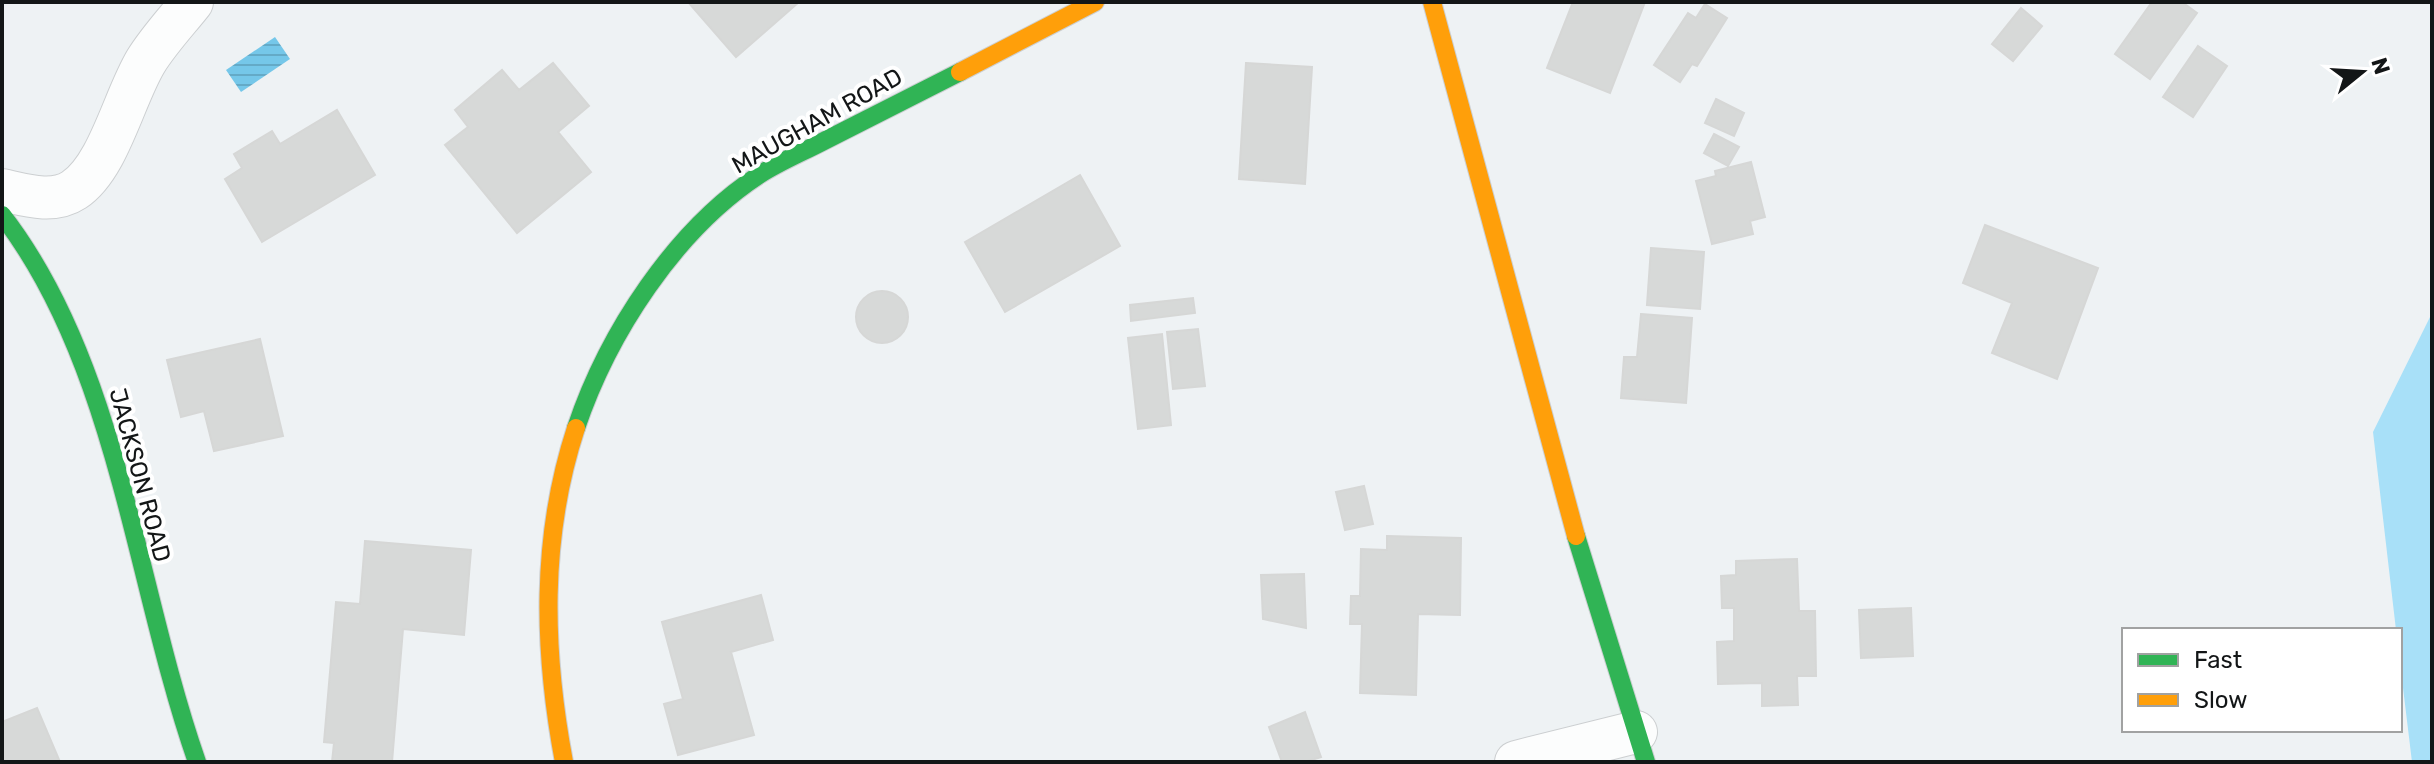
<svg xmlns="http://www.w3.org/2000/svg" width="2434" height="764" viewBox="0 0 2434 764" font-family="Rubik,sans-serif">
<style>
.grass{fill:#a8e0f8}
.water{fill:url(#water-rules)}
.building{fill:#d7d9d8;stroke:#d6d7d6;stroke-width:2}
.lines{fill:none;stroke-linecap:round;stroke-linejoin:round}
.street-casing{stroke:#cccfd1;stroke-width:44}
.fast-casing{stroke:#cccfd1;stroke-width:20}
.slow-casing{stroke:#cccfd1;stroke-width:20}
.street{stroke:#fcfdfd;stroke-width:42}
.fast{stroke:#30b455;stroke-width:18}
.slow{stroke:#ff9f0a;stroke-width:18}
.labels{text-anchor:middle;stroke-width:8;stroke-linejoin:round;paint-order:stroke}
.street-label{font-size:24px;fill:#131617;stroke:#fff}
</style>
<defs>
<pattern id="water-rules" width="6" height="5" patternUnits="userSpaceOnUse" patternTransform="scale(2)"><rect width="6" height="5" fill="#75c7e9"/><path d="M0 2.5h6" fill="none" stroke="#64aac7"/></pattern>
</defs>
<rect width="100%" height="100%" fill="#eef2f4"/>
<!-- grass -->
<path class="grass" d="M2432 313V762H2412L2400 663V630H2396L2373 432Z"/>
<!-- water -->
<path class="water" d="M275 37 290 59 241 92 226 70Z"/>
<!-- building -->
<path class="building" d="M688 2H799L736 57Z
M1573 2H1645L1610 93 1547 68Z
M2152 2H2182L2197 13 2150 79 2115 54Z
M1705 4 1727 18 1697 66 1692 64 1680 82 1654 65 1688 13 1696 18Z
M2021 8 2042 26 2013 61 1992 44Z
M2198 46 2227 66 2193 117 2163 97Z
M553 63 589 106 558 132 591 172 517 233 445 145 468 127 455 110 502 70 519 90Z
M1246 63 1312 67 1305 184 1239 179Z
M1716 99 1744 113 1734 136 1705 123Z
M337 110 375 175 262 242 225 179 242 168 234 154 272 131 280 144Z
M1714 134 1739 147 1728 166 1704 153Z
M1751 162 1765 217 1750 221 1753 234 1712 244 1696 181 1716 176 1715 171Z
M1080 175 1120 246 1005 312 965 242Z
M1985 225 2098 268 2057 379 1992 353 2012 303 1963 283Z
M1651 248 1704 252 1700 309 1647 305Z
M856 317a26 26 0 1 1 52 0a26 26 0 1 1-52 0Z
M1193 298 1195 313 1131 321 1130 305Z
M1641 314 1692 318 1686 403 1621 398 1624 357H1637Z
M1198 329 1205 386 1173 389 1167 332Z
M1162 334 1171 425 1138 429 1128 338Z
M260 339 283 436 214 451 204 411 181 417 167 360Z
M1364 486 1373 524 1345 530 1336 492Z
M1387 536 1461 538 1460 615 1418 614 1416 695 1360 693 1362 624H1350L1351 596H1360L1361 549 1387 550Z
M365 541 471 550 464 635 403 629 392 762H332L334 743 324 742 336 602 360 604Z
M1797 559 1799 611H1815L1816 676H1797L1798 705 1762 706V683L1718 684 1717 642 1734 641V608H1722L1721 576 1736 575V561Z
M1304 574 1306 628 1263 619 1261 575Z
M761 595 773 640 731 652 754 735 678 755 664 704 683 699 662 622Z
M1911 608 1913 656 1861 658 1859 610Z
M37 708 60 762H2V722Z
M1305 712 1321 757 1305 762H1282L1269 727Z"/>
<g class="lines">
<defs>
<path id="street" d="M2 190C25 195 53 204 74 190 109 167 124 97 146 61 159 40 177 21 192 2
M1516 762 1636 732"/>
<path id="fast" d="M2 215C118 365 135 585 197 762
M576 428C608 333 675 230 759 175 779 162 803 152 824 141 870 118 915 95 960 72
M1576 536 1646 762"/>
<path id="slow" d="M1432 2 1576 536
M960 72 1095 2
M564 762C543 650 540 538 576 428"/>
</defs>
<!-- street casing -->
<use href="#street" class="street-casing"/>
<!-- fast casing -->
<use href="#fast" class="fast-casing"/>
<!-- slow casing -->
<use href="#slow" class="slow-casing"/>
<!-- street -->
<use href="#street" class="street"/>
<!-- fast -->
<use href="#fast" class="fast"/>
<!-- slow -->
<use href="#slow" class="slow"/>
</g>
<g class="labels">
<!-- street labels -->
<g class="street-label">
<text transform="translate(817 121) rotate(-29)" y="8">MAUGHAM ROAD</text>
<text transform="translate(140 475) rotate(75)" y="8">JACKSON ROAD</text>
</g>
</g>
<!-- border -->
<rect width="2434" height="764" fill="none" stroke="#131617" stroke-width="8"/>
<!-- legend -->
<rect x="2122" y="628" width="280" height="104" fill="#ffffff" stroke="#a1a2a2" stroke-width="2"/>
<rect x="2138" y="654" width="40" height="12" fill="#30b455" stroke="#a1a2a2" stroke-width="2"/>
<text x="2194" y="668" font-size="24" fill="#131617">Fast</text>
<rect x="2138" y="694" width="40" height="12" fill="#ff9f0a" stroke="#a1a2a2" stroke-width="2"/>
<text x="2194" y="708" font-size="24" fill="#131617">Slow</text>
<!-- north arrow -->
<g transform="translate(2362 72) rotate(72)" stroke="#ffffff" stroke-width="6" paint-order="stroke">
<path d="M0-6L14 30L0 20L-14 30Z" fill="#131617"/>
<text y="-12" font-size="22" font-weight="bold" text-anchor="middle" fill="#131617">N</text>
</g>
</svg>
